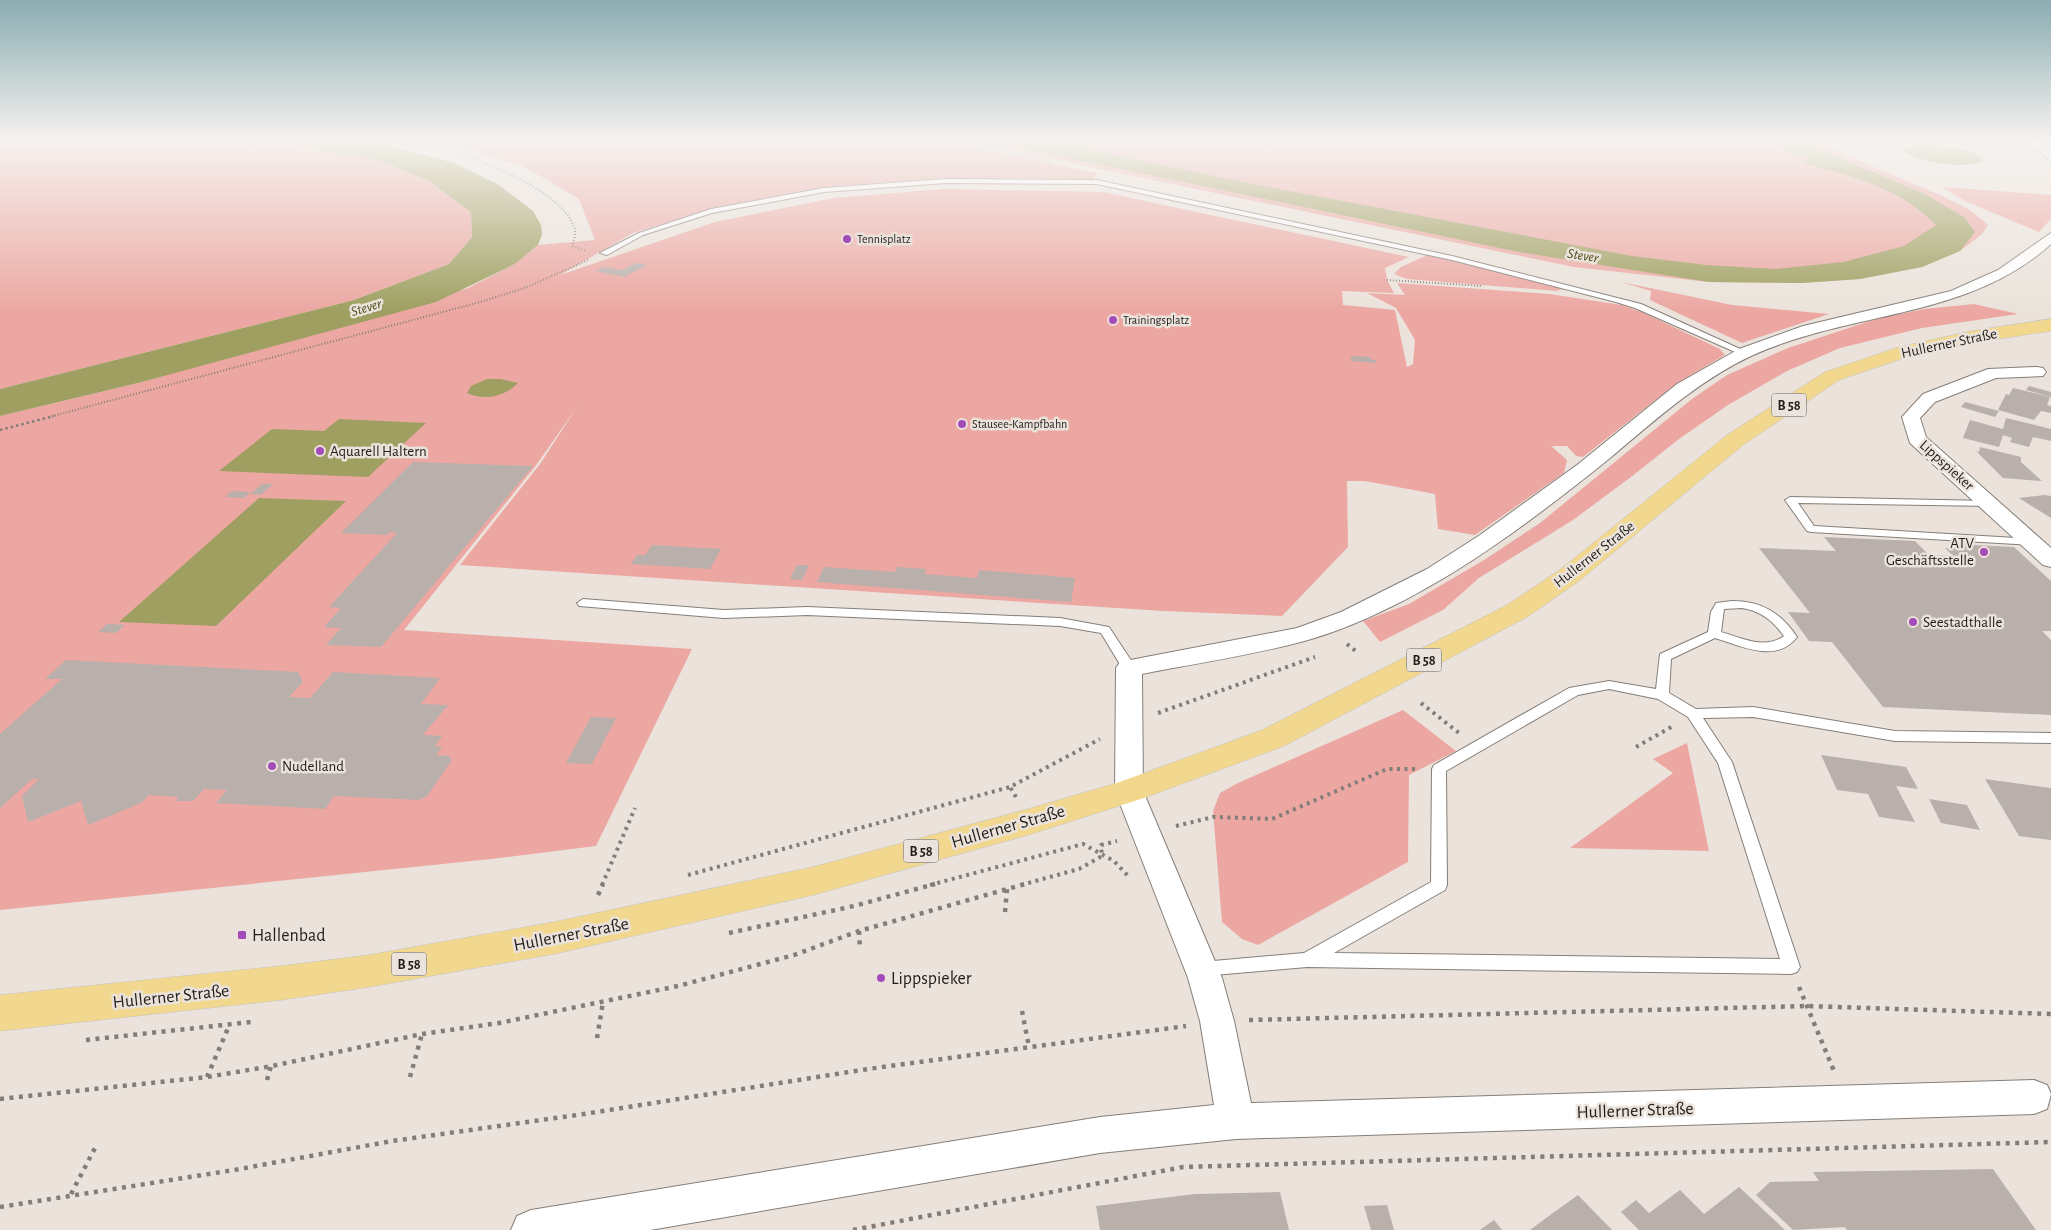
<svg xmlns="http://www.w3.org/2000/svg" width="2051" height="1230" viewBox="0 0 2051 1230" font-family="'Alegreya Sans',sans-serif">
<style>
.green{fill:#eca7a2}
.water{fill:#9e9f60}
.building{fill:#b9afab}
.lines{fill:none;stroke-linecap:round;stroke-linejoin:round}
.lane-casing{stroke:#857e78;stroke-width:2}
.street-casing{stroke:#857e78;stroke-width:2}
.primary-casing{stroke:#c5c4c4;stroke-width:1}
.path-far3{stroke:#827d78;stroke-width:2;stroke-dasharray:1 2;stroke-linecap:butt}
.path-far2{stroke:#827d78;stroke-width:2.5;stroke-dasharray:2.5 3;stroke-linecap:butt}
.path-far1{stroke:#827d78;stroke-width:4;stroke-dasharray:3 4.5;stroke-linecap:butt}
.path{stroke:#827d78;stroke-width:4.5;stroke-dasharray:4 5.5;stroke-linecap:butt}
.lane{fill:#fff;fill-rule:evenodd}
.street{fill:#fff;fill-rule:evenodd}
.primary{fill:#f2d78f;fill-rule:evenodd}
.poi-dot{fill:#a34cb9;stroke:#ebe3db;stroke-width:2}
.labels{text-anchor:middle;stroke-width:5;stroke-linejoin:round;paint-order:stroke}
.far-poi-label{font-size:12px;fill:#201d1b;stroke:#ebe3db;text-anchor:start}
.far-water-label{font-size:14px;font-style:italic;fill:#4c4d1c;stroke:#ebe3db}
.shield{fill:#ebe3db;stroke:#5d5855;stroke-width:1}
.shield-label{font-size:14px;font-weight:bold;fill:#201d1b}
.street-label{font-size:15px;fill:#201d1b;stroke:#ebe3db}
.poi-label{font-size:15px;fill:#201d1b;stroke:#ebe3db;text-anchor:start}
.near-street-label{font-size:18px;fill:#201d1b;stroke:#ebe3db}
.near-poi-label{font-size:18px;fill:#201d1b;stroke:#ebe3db;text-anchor:start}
</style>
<rect width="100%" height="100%" fill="#ebe3db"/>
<!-- green -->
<path class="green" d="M0 140H294L303 147 382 161 429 181 471 212 472 237 449 264 354 300 0 389Z
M437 140H938L1097 173 1093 179 942 178 828 187 714 208 633 233 560 275 715 222 834 198 943 189 1103 192 1409 257 1385 268 1387 280 1394 293 1342 291 1343 305 1395 310 1407 367 1413 364 1415 340 1396 308 1367 293 1405 295 1397 283 1549 294 1622 305 1644 313 1720 349 1725 355 1676 384 1583 457 1576 456 1567 446H1551L1567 460 1564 473 1475 535 1438 529 1435 494 1365 481H1347L1348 547 1282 616 1163 611 460 565 540 464 577 407 537 464 404 630 692 649 596 846 491 859 0 910V416L138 383 468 288 515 264 538 245 595 240 579 199 523 166Z
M959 140H1810L1940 195 1970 210 1988 225 1982 234 1960 251 1922 267 1860 279 1801 283 1709 282 1574 267Z
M1942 187 2051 195V219L2039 232 1965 201Z
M1427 255 1564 288 1557 291 1407 279 1394 274 1401 267Z
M1621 282 1732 305 1829 314 1742 343 1650 300 1651 291Z
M1974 304 2018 314 1922 328 1840 348 1787 371 1728 405 1679 439 1631 477 1573 520 1479 578 1443 610 1380 642 1363 621 1409 604 1484 560 1540 523 1692 399 1727 375 1788 348 1876 319 1924 309Z
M1403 710 1456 751 1409 775 1408 862 1258 945 1242 939 1222 922 1213 811 1220 793 1238 783Z
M1687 743 1709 851 1570 848 1673 773 1653 759Z"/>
<!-- water -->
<path class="water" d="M294 140H367L454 163 499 185 533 211 541 225 542 235 538 245 515 264 436 302 138 383 0 416V389L354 300 449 264 472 237 471 212 429 181 382 161 303 147Z
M982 140H1041L1248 183 1632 256 1706 265 1776 269 1843 262 1904 246 1936 225C1902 189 1850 175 1803 163L1802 160 1811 159 1790 153 1782 145 1769 140H1796L1925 194 1965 218 1975 232 1960 251 1922 267 1860 279 1801 283 1709 282 1519 252Z
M1911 146C1926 145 1976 146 1983 161 1964 170 1923 162 1905 153L1903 150Z
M487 379H500L518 383C504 397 485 401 467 393L471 386Z
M339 419 426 423 368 477 219 471 272 429 324 431Z
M259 498 346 501 216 626 119 622Z"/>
<!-- building -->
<path class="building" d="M635 263 647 265 624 277 595 271 604 267 622 270Z
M1351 356 1370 357V359L1376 360V363L1351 361Z
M2029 386 2051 392V397L2026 390Z
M2013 388 2050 397 2047 405 2051 406V413L2041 411 2034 420 1998 410 2006 394 2009 395Z
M1965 402 1999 411 1995 417 1961 407Z
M2006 418 2051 429V441L2033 437 2029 447 2010 442 2012 438 2003 435 1999 447 1963 438 1970 420 2003 429Z
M1980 447 2021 457V462L2042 481 2003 478 1976 451 1979 452Z
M413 462 533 466 381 647 326 645 341 628 324 627 341 608 329 607 397 533 390 532 387 535 341 533Z
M262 484H273L261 495 250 494Z
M232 491 250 492 244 498 225 497Z
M2045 495 2051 496V518L2019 498Z
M1824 537 1915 541 1929 555 1953 556 1945 548H1957L1953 544 2014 547 2051 581V631H2042L2051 640V715L1883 707 1832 642 1809 641 1788 612 1810 613 1759 548 1836 551Z
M652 545 721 549 710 569 631 564 637 555H645Z
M797 565H809L802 580 790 579Z
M824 567 895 572 897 567 926 569 925 574 977 578 979 570 1075 578 1071 602 817 582Z
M107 624 125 625 116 633 98 632Z
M66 660 298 672 303 682 289 697 310 698 333 672 440 678 421 704 448 705 423 735 442 736 435 746 442 747 436 755 449 756 452 760 427 796 419 800 334 796 325 809 216 803 227 790 204 789 193 801H175L179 797 149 795 141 803 88 825 81 801 28 822 22 796 39 779H32L0 808V734L62 679H45Z
M591 717 616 718 592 764 566 763Z
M1821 755 1906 767 1918 789 1896 786 1915 822 1879 817 1868 794 1837 790Z
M1985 779 2051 788V840L2019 836Z
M1929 799 1967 805 1980 830 1941 823Z
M1993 1169 2036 1230H1847L1845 1227 1793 1230 1756 1195 1770 1182 1819 1181 1813 1172Z
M1739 1187 1785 1230H1639L1621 1212 1636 1200 1649 1213 1680 1190 1704 1214Z
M1280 1192 1289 1230H1100L1096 1206 1195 1194Z
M1578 1195 1612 1230H1530L1546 1218Z
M1387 1205 1394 1230H1371L1364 1206Z
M1494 1220 1502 1230H1480Z"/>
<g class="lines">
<defs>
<path id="lane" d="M946 179 1097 180 1452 256 1641 304 1749 353 1742 355 1635 308 1616 302 1452 260 1097 184 946 183 824 192 712 213 643 235 607 255 600 253 639 233 711 209 824 188Z
M1790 497 1990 501 1994 502 1995 504 1994 506 1798 503 1814 526 2033 539 2039 542 2033 545 1811 532 1807 531 1785 500Z
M583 599 724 610 807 607 1060 618 1109 627 1136 668 1134 671H1124L1101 633 1060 626 807 615 724 618 579 606 577 603Z
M1732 601C1762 601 1781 613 1797 637 1777 664 1741 646 1715 638L1671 659 1669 693 1696 709 1753 707 1895 731 2051 733V743L1895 741 1753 717 1703 718 1732 762 1800 967 1797 972 1791 974 1307 967 1202 976 1196 974 1193 969 1196 964 1202 962 1304 953 1431 882 1432 769 1434 765 1569 688 1609 681 1656 689 1660 654 1708 632 1711 612 1716 603ZM1742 608C1761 611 1773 621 1784 636 1765 650 1742 638 1721 632L1724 609ZM1609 689 1658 699 1688 717 1718 763 1780 959 1334 953 1445 890 1447 885 1446 771 1578 695Z"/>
<path id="street" d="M2025 140H2037L2051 152V161Z
M2051 233V244C1969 319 1849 311 1751 356 1698 381 1654 421 1610 458 1573 488 1534 518 1495 545 1442 582 1371 622 1308 640 1254 655 1197 663 1142 674L1143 791 1222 978 1234 1021 1251 1103 2034 1080 2047 1085 2051 1094 2047 1109 2034 1114 1236 1139 1100 1153 650 1230H511L517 1216 531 1210 1100 1117 1214 1105 1200 1021 1188 978 1115 791 1116 668 1120 662 1297 628 1341 612 1427 569 1480 535 1577 465 1677 384 1739 349 1803 326 1951 291 1998 270Z
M2037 367 2043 368 2046 372 2043 376 1996 378 1935 402 1920 418 1926 437 2051 548V567L2043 565 1910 443 1902 417 1923 394 1988 369Z"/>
<path id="primary" d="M2051 319V331L1972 343 1904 358 1839 380 1743 445 1579 581 1527 617 1284 746 1141 799 1028 835 813 895 554 954 369 987 281 1000 0 1031V995L281 966 369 955 554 922 813 867 1028 809 1117 783 1262 730 1507 605 1561 569 1727 435 1825 372 1899 347 1972 331Z"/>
</defs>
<!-- lane casing -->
<use href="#lane" class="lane-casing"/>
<!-- street casing -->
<use href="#street" class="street-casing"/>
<!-- primary casing -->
<use href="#primary" class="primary-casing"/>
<!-- path-far3 -->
<path class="path-far3" d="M416 140C456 151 560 185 574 227 577 233 573 240 573 246L586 251
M949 140 1051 161
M1387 280 1483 286
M49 417 484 301 527 287 588 260"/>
<!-- path-far2 -->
<path class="path-far2" d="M0 430 54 416"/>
<!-- path-far1 -->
<path class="path-far1" d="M1347 644 1358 653
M1421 703 1459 733
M1158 713 1315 657
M1636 747 1673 726
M1016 797 1010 787 1100 739
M1176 826 1213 817 1272 819 1387 769H1416
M688 875 1010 787
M602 885 635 808
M930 885 1083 844 1114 861 1130 878
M1021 885 1079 869 1102 856 1101 845 1117 841"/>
<!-- path -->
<path class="path" d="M598 895 603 884
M1005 912 1007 889
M859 931 860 949
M729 933 854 906 935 884
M1799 987 1834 1071
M1022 1011 1029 1047
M1249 1020 1807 1006 2051 1014
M597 1038 603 1002
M86 1040 251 1022
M207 1077 229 1026
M410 1077 422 1034
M267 1080 271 1066
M0 1099 207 1077 272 1066 422 1034 499 1023 678 986 794 955 859 931 1025 884
M71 1194 95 1148
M0 1207 234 1170 392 1141 584 1114 868 1069 1186 1026
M853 1230 1183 1167 2051 1142"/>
<!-- lane -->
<use href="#lane" class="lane"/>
<!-- street -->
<use href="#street" class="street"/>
<!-- primary -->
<use href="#primary" class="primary"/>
</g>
<!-- sky -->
<linearGradient id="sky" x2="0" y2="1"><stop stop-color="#8aacb2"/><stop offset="0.45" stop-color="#f6f2ef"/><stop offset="1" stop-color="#f6f2ef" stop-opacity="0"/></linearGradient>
<rect width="2051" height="312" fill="url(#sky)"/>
<!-- markers -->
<g class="poi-dot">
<circle cx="847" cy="239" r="5"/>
<circle cx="1113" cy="320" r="5"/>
<circle cx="962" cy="424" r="5"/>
<circle cx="320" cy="451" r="5"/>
<circle cx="1984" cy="552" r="5"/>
<circle cx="1913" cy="622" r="5"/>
<circle cx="272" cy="766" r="5"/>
<rect x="237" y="930" width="10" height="10" rx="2.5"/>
<circle cx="881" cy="978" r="5"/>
</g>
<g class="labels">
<!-- far-poi labels -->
<g class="far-poi-label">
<text x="857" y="243">Tennisplatz</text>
<text x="1123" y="324">Trainingsplatz</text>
<text x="972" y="428">Stausee-Kampfbahn</text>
</g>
<!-- far-water labels -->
<g class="far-water-label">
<text transform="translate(1583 255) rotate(9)" y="5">Stever</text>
<text transform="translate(366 307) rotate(-17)" y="5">Stever</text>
</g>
<!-- shield labels -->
<g class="shield">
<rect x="1771.5" y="393.5" width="35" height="23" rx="4"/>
<rect x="1406.5" y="648.5" width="35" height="23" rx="4"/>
<rect x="903.5" y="839.5" width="35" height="23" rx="4"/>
<rect x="391.5" y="952.5" width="35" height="23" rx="4"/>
</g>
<g class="shield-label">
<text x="1789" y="410">B 58</text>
<text x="1424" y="665">B 58</text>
<text x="921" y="856">B 58</text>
<text x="409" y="969">B 58</text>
</g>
<!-- street labels -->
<g class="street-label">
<text transform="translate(1949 343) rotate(-12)" y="5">Hullerner Straße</text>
<text transform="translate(1947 465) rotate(42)" y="5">Lippspieker</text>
<text transform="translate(1594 554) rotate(-38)" y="5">Hullerner Straße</text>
</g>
<!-- poi labels -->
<g class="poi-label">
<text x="330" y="456">Aquarell Haltern</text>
<text x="1974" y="548" text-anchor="end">ATV<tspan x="1974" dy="17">Geschäftsstelle</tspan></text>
<text x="1923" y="627">Seestadthalle</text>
<text x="282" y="771">Nudelland</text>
</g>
<!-- near-street labels -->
<g class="near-street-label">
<text transform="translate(1008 826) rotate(-16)" y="6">Hullerner Straße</text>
<text transform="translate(571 934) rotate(-11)" y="6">Hullerner Straße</text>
<text transform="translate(171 996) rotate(-6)" y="6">Hullerner Straße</text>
<text transform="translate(1635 1110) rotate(-2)" y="6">Hullerner Straße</text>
</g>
<!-- near-poi labels -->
<g class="near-poi-label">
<text x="252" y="941">Hallenbad</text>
<text x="891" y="984">Lippspieker</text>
</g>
</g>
</svg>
